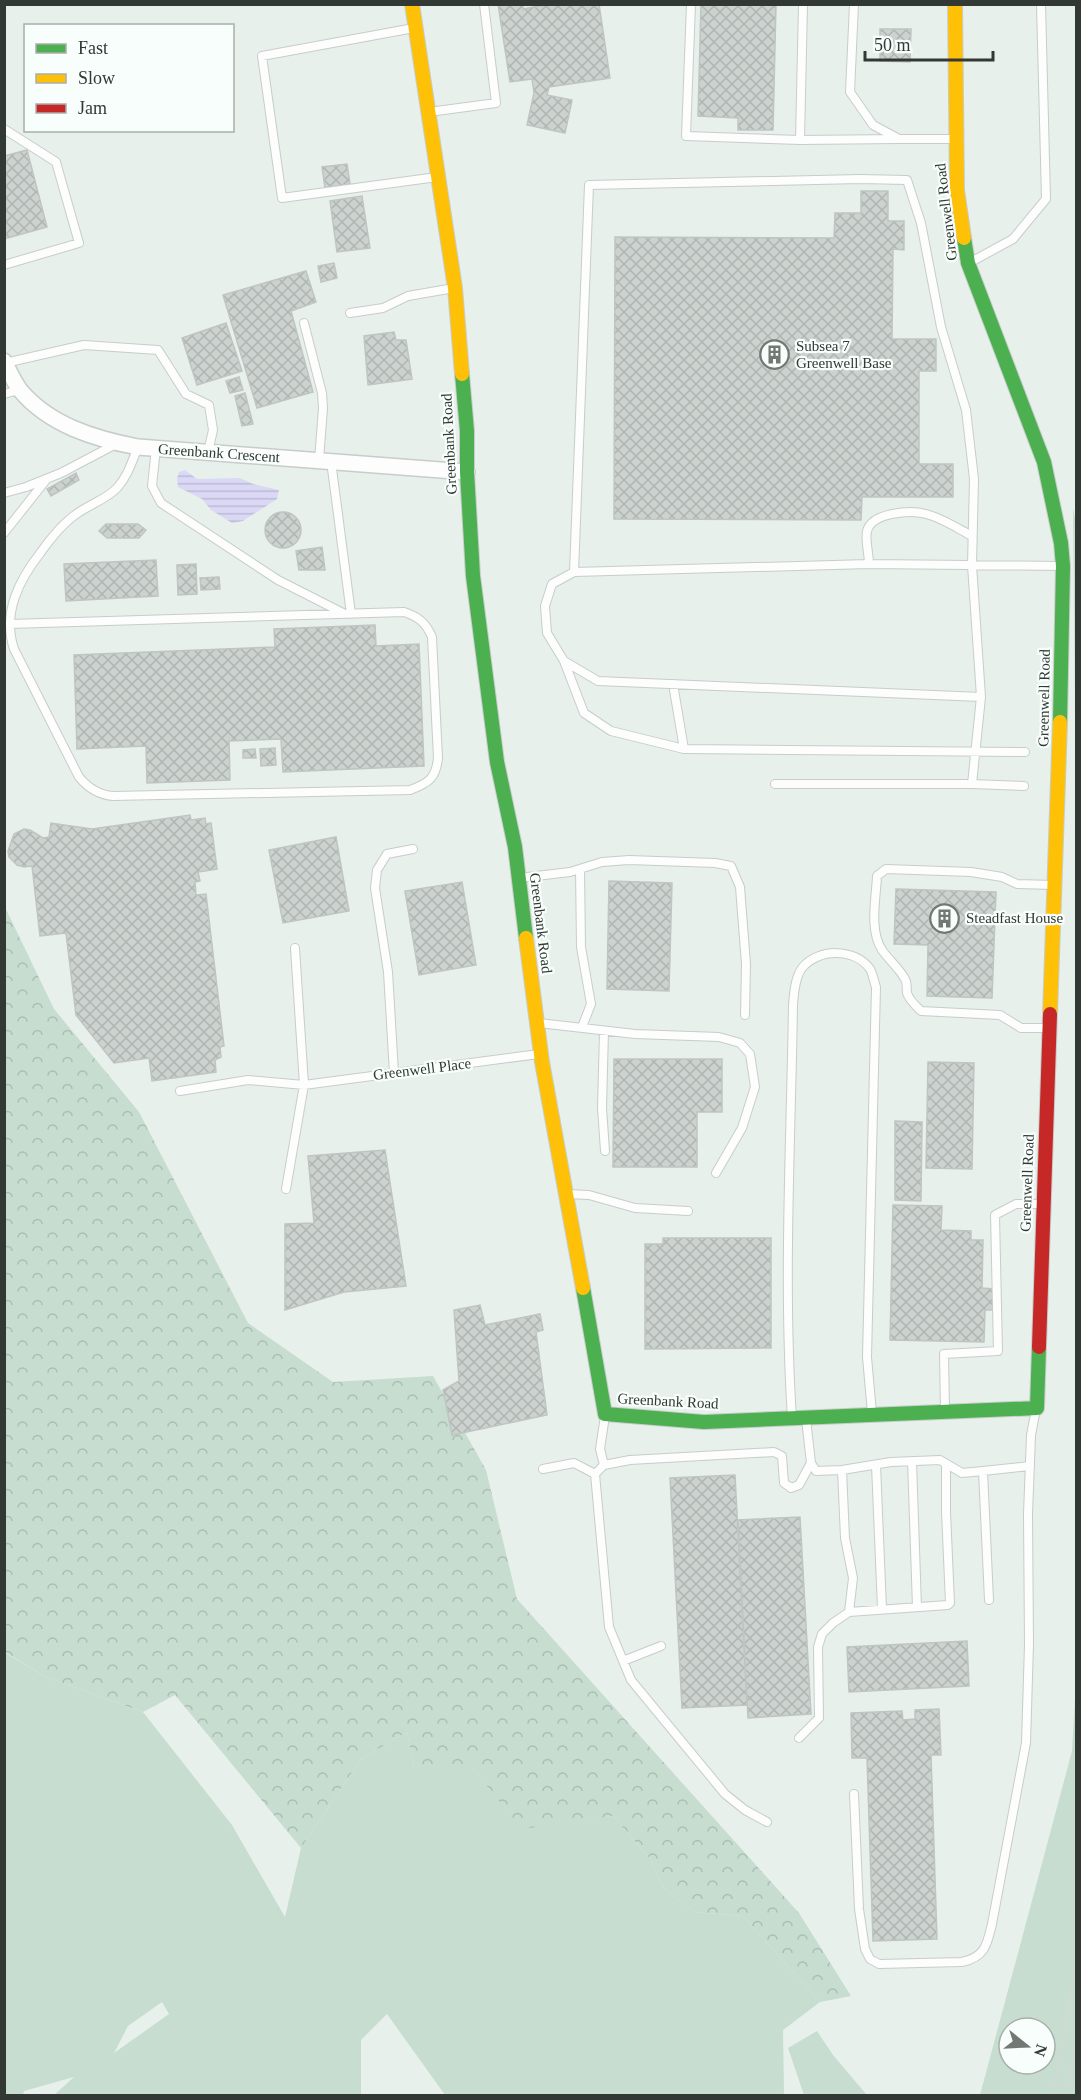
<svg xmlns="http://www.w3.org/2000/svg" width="1081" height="2100" viewBox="0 0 1081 2100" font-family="'Times New Roman',serif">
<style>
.grass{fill:#c6ddd0;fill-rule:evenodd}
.forest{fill:url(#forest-crowns)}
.water{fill:url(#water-rules)}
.building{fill:url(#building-cross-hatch);stroke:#bfc5c2;stroke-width:1.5}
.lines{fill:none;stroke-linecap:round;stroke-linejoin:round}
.lane-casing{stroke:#c7cdca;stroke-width:10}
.street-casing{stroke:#c7cdca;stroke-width:18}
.fast-casing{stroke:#c7cdca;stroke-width:16}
.slow-casing{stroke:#c7cdca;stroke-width:16}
.jam-casing{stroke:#c7cdca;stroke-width:16}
.lane{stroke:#fcfdfc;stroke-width:8}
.street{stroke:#fcfdfc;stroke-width:15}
.fast{stroke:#4caf50;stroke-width:14}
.slow{stroke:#ffc107;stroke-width:14}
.jam{stroke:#c62828;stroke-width:14}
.rail{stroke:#d4d7d6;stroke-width:4.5;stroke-dasharray:3 6;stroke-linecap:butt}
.labels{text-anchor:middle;stroke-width:4.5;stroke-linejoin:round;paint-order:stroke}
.street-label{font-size:15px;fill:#323834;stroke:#f8fefb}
.poi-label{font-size:15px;fill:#323834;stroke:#f8fefb;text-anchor:start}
</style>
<defs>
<pattern id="forest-crowns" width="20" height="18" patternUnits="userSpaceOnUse" patternTransform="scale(1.5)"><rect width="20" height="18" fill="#c6ddd0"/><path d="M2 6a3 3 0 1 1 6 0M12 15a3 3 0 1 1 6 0" fill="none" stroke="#abbeb3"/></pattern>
<pattern id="water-rules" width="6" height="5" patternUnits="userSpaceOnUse" patternTransform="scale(1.5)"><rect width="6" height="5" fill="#dbd8f6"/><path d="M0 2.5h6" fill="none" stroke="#bcbad4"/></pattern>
<pattern id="building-cross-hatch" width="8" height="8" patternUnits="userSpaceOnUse" patternTransform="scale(1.5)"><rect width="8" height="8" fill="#ccd2cf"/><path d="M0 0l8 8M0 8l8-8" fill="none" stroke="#b0b5b2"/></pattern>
</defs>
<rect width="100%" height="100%" fill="#e8f0ec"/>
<!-- grass -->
<path class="grass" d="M1073 508 1076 523V822Z
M4 1652 46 1677 143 1712 232 1825 285 1917 301 1848 361 1759 407 1732 414 1769H473L522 1828 613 1816 651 1860 662 1886 694 1912 743 1916 820 2002 783 2030 784 2095H445L387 2014 361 2040V2095H54L74 2077 24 2091 23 2095H5ZM162 2002 169 2014 114 2053 128 2026Z
M1076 1681V2095H980L1072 1751ZM1009 2028H1045V2064H1009Z
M817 2031 833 2055 866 2094 875 2095H804L788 2048Z"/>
<!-- forest -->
<path class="forest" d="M4 905 54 1009 139 1112 248 1323 333 1382 433 1376 486 1470 517 1599 799 1913 851 1996 820 2002 743 1916 694 1912 662 1886 651 1860 613 1816 522 1829 473 1769H414L407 1732 361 1759 301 1848 175 1695 143 1712 46 1677 5 1652Z"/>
<!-- water -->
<path class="water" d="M185 470 197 479 240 478 253 484 279 490 277 499 243 521 232 523 211 510 202 499 178 487 177 479 179 472Z"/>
<!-- building -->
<path class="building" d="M498 4H523V9L550 4H599L610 78 549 87 547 95 572 100 565 133 527 125 534 93 532 79 510 82Z
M701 4H776L773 130H738V118L698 116Z
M880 29H911L910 62 880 61Z
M27 150 47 227 4 239V156Z
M347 164 350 184 325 188 322 167Z
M861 191H888V221H904V250L893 249 892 339H936V371H919V464H953V497H862L861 520 614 519 615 237 834 238 835 213H861Z
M362 196 370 248 337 252 330 201Z
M334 263 337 278 321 282 318 266Z
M306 271 316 302 291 311 313 392 257 408 223 295Z
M226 323 242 371 197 385 182 338Z
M394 332 396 340H406L412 379 368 385 364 336Z
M239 377 243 390 230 393 226 381Z
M245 393 253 424 242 426 235 396Z
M76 473 79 480 51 496 47 489Z
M265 530a18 18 0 1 1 36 0a18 18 0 1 1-36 0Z
M106 524H138L146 530 139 538H107L99 531Z
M322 547 325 570H299L296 551Z
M156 560 158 596 66 601 64 564Z
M196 564 197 594 178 595 177 565Z
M219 577 220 589 201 590 200 578Z
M375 625 376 646 419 644 424 766 283 772 281 739 229 741 230 780 147 783 146 746 77 749 74 655 275 647 274 629Z
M275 748 276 765 261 766 260 749Z
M255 749 256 758H243V750Z
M190 815 191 820 205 818 206 824 211 823 217 869 198 872 200 881 195 882 196 895 206 894 224 1046 220 1047 221 1057 215 1060 216 1072 152 1081 149 1058 114 1063 76 1015 66 933 40 936 32 866 24 867 17 865 9 857 8 851 14 834 24 829 30 830 43 838 49 837 51 823 92 829Z
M336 837 349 911 283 923 269 850Z
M609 881 672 883 669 991 607 989Z
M462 882 476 965 419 975 405 891Z
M896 889 996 892 992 998 927 996 928 945 894 944Z
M614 1059H722V1112H697V1167H613Z
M928 1062 974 1063 972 1169 926 1168Z
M895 1121 922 1122 921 1201 895 1200Z
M385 1150 406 1286 344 1292 285 1310V1224L314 1223 308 1156Z
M893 1205 942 1206 941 1230 971 1231V1240H983L982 1288 994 1289V1310H985L984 1342 890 1340Z
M663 1238H771V1348L645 1349V1244H663Z
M480 1305 485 1325 540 1314 543 1330 536 1332 547 1415 452 1435 443 1390 459 1381 454 1310Z
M735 1475 747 1705 682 1708 670 1478Z
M800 1517 811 1714 748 1718 738 1520Z
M967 1641 969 1686 849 1692 847 1647Z
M939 1709 941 1755H931L937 1939 873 1941 867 1758H852L851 1713 902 1711 903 1720 915 1719V1710Z"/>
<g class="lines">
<defs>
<path id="lane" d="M691 4 686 136 800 140 803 5
M854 4 850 92 873 125 899 139H956
M414 28 262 56 282 198 437 177
M429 112 496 103 484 4
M4 129 56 162 79 243 4 265
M800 140 898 139
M969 263 1013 239 1046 199 1041 4
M350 313 383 308 408 296 454 288
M304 323 322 393 323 408 319 460
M5 363 84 345 158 350 186 394 209 405 213 430 208 452
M4 394 19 390
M156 448 152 486 161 503 278 580 343 613
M331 461 351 614
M4 493 26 487 61 473 116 444
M4 533 46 480
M869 564C869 554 865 540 867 531 872 512 911 510 926 514 942 518 957 528 972 536
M574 572 589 185 860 179 907 180 921 223 941 327 966 410 974 479 972 565 981 697 972 784
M9 624 404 612C419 617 426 623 432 637L438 758C436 778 429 783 410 790L113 796C99 795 89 789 79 777L14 649C2 613 19 580 41 552 51 538 61 525 75 515 88 505 107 499 117 488 128 476 132 461 138 447
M564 661 584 713 611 731 684 749 1025 752
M673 684 684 749
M981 697 598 681 564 661 547 633 545 606 552 584 574 572 869 564 1062 566
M775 784H972L1024 786
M580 869 581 947 591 1004 582 1027
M519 878 570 872 602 862 629 860 715 863 731 866 740 887 746 964 745 1015
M539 1023 635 1034 719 1037 740 1043 750 1054 755 1087 742 1128 716 1173
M1049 1028H1021L1000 1015 921 1011C916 1006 909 1000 907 993 906 987 908 984 905 979 899 968 889 960 882 950 869 930 876 899 877 876L886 869 971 872 1002 877 1017 884 1054 885
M604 1031 602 1108 605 1151
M394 1073 388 972 375 888 377 870 387 854 413 849
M180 1091 248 1080 304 1085 539 1054
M286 1189 304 1085 295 948
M567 1194 589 1195 635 1208 688 1211
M945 1410 944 1354 998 1351 995 1215 1016 1204H1042
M792 1418C783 1281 791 1142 793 1005 794 993 795 978 802 968 818 948 855 948 870 969 873 974 874 982 876 987L867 1357 872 1413
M806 1419 811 1463 816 1471 842 1470
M912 1461 917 1607
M604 1465 600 1449 605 1416
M876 1465 882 1609
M543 1469 574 1463 595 1474
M989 1600 983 1471 1030 1466
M849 1612 853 1578 845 1538 842 1470 891 1462 940 1460 962 1473 983 1471
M623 1661 661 1646
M799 1738 819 1718 818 1647 822 1634 833 1623 849 1612 948 1605 950 1603 946 1512V1464
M854 1794 859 1909 865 1949 870 1959 879 1964 962 1962C985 1957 987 1945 992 1924L1026 1743 1029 1644 1028 1514 1031 1435 1036 1409
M767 1822 745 1810 725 1794 631 1680 609 1627 595 1474 604 1465 630 1460 774 1452 782 1456 784 1483 791 1488 799 1485 811 1463"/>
<path id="street" d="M4 361C9 371 14 382 20 390 49 425 95 439 138 447L467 472"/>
<path id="fast" d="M964 238 968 263 1044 462 1061 543 1063 566 1060 722
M462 374 467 431V472L473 576 497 762 515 847 526 938
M583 1288 605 1414 704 1422 1037 1408 1039 1347"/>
<path id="slow" d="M412 4 455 288 462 374
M955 4 957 190 964 238
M526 938 542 1062 583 1288
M1050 1014 1060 722"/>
<path id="jam" d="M1039 1347 1050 1014"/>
</defs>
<!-- lane casing -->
<use href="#lane" class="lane-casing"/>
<!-- street casing -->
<use href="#street" class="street-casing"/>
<!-- fast casing -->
<use href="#fast" class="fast-casing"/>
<!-- slow casing -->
<use href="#slow" class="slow-casing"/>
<!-- jam casing -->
<use href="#jam" class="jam-casing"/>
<!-- lane -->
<use href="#lane" class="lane"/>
<!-- street -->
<use href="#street" class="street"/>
<!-- fast -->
<use href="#fast" class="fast"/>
<!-- slow -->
<use href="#slow" class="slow"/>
<!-- jam -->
<use href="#jam" class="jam"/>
<!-- rail -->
<path class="rail" d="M1053 2096 1076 1966
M1066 2096 1076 2042"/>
</g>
<!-- icons -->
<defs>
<symbol id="building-ring" viewBox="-11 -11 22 22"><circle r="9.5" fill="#f8fefb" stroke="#727874" stroke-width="1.5"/><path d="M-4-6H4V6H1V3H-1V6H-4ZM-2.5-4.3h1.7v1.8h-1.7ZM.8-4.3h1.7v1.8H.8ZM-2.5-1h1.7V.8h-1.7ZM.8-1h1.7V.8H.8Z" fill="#727874"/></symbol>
</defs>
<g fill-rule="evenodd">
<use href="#building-ring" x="758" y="338" width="33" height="33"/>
<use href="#building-ring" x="928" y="902" width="33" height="33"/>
</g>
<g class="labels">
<!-- street labels -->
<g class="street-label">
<text transform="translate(946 212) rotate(-97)" y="5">Greenwell Road</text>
<text transform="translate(449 444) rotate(-93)" y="5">Greenbank Road</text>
<text transform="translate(219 453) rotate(4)" y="5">Greenbank Crescent</text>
<text transform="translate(1044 698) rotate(-89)" y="5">Greenwell Road</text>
<text transform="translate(541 923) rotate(83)" y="5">Greenbank Road</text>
<text transform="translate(422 1069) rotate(-7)" y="5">Greenwell Place</text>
<text transform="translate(1027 1183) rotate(-88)" y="5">Greenwell Road</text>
<text transform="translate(668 1401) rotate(3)" y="5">Greenbank Road</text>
</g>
<!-- poi labels -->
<g class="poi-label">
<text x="796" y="351">Subsea 7<tspan x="796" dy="17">Greenwell Base</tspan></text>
<text x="966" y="923">Steadfast House</text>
</g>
</g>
<!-- border -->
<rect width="1081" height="2100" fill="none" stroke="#323834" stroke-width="12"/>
<!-- legend -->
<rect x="24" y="24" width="210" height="108" fill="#f8fefb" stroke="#a9afab" stroke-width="1.5"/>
<rect x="36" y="44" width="30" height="9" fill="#4caf50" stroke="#a9afab" stroke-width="1.5"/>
<text x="78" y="54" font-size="18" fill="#323834">Fast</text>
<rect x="36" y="74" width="30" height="9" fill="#ffc107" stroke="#a9afab" stroke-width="1.5"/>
<text x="78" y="84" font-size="18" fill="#323834">Slow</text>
<rect x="36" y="104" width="30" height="9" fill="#c62828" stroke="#a9afab" stroke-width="1.5"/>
<text x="78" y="114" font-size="18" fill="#323834">Jam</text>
<!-- north arrow -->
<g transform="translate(1027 2046) rotate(108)"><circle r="28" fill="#f8fefb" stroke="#a9afab" stroke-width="1.5"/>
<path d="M0-4.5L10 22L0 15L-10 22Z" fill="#727874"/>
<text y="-9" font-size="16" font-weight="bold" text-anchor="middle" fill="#323834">N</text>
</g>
<!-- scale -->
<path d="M865 51v9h128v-9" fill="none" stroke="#323834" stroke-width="3"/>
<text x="874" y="51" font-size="18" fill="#323834" stroke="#f8fefb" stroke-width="4.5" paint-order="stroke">50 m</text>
</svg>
